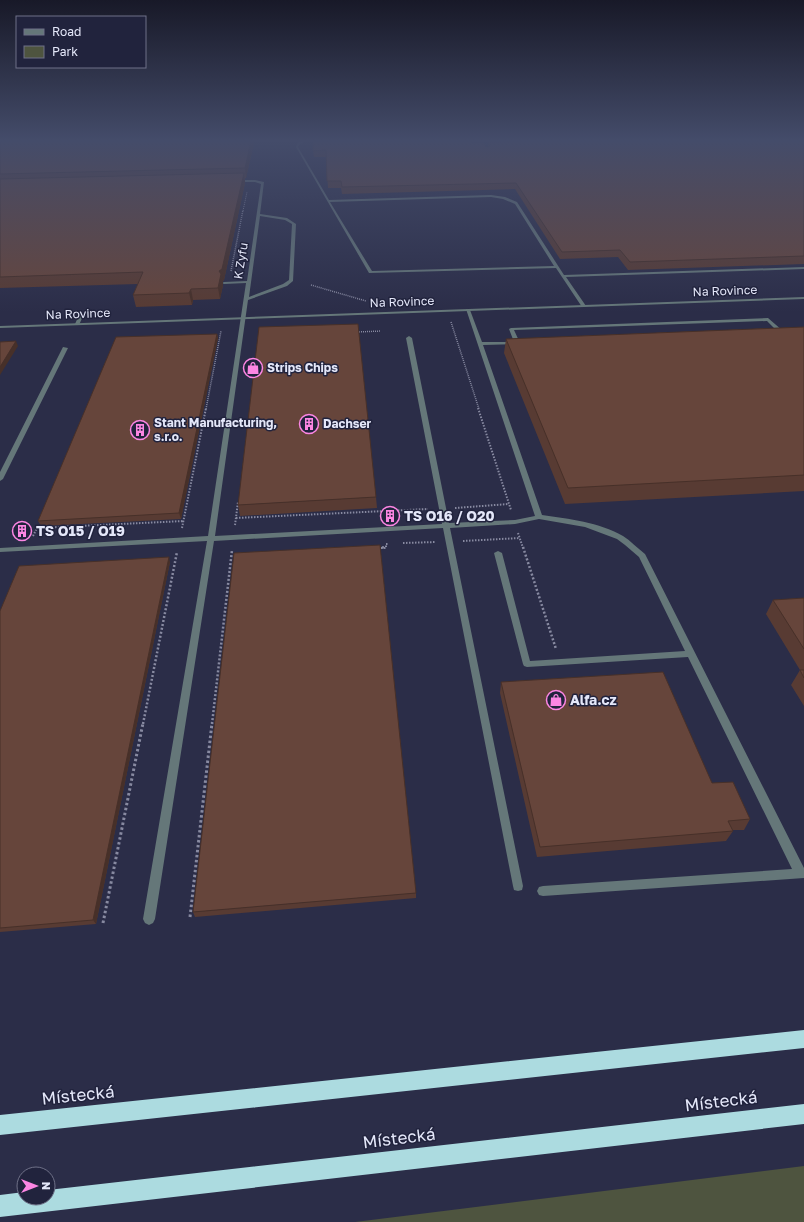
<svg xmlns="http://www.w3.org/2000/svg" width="804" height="1222" viewBox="0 0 804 1222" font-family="'Golos Text',sans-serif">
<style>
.green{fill:#4e543f}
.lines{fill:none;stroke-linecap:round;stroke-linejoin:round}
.path-far4{stroke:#888aa1;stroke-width:1;stroke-dasharray:1 1;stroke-linecap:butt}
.path-far3{stroke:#888aa1;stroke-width:1.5;stroke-dasharray:1 1;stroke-linecap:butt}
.path-far2{stroke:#888aa1;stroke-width:2;stroke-dasharray:1.5 1.5;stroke-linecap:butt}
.path-far1{stroke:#888aa1;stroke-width:2.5;stroke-dasharray:2 2;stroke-linecap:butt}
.path{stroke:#888aa1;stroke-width:3;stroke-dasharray:2.5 2.5;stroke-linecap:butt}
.lane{fill:#657779;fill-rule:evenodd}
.street{fill:#657779;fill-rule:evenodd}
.highway{fill:#acdbe0;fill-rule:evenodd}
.wall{fill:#583b33}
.shaded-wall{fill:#473029}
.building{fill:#66453b;stroke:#473029}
.labels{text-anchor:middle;stroke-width:3;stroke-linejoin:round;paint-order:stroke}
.far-street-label{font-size:12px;fill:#e4e7f9;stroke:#21233d}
.far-poi-label{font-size:12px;font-weight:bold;fill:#e4e7f9;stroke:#21233d;text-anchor:start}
.poi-label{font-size:14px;font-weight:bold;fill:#e4e7f9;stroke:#21233d;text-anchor:start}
.near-street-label{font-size:17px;fill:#e4e7f9;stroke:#21233d}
</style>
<rect width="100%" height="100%" fill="#2b2d48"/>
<!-- green -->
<path class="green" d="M804 1166V1222H355Z"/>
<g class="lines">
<!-- path-far4 -->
<path class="path-far4" d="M243 211 247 192"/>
<!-- path-far3 -->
<path class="path-far3" d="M231 271 243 210
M311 285 366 301
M451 322 479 409
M357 332 381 331
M206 409 221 331"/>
<!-- path-far2 -->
<path class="path-far2" d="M478 408 511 510
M455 508 509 504
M236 518 428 509
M235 525 238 502
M182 528 206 408
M518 533 523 548
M33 536 37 528 184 521
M463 541 520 538
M403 543 436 542
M378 548H386V544H388"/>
<!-- path-far1 -->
<path class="path-far1" d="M523 547 556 649
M378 548 386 547
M143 724 177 552
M212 724 232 550"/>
<!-- path -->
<path class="path" d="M190 917 212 723
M103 923 143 723"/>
<!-- lane -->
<path class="lane" d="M304 141H306L300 144 298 147 329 200 491 195 505 197 517 202 564 275 804 267V269L566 277 586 306 584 307H582L556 268 369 273 296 147 298 142ZM491 197 503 199 515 204 554 266 372 271 330 202Z
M235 180H255L264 182 260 214 287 218 296 224 293 281 287 286 248 300 215 536 442 524 406 338 409 336 412 338 449 523 515 520 535 516 466 309 470 310 482 342H514L509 329 511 328 768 318 783 331V333H774V331H777L767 321 514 330 520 343 519 344 483 345 542 515C569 519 599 522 623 536 631 541 637 548 645 554L804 868V878L543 896 539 895 537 891 539 887 543 886 792 869 688 657 527 667 524 666 523 664 494 553 498 551 502 553 530 661 685 651 639 557 625 545 617 539 585 527 539 519 515 524 450 528 523 886 522 890 518 891 514 890 513 886 443 528 214 541 155 919 153 923 149 925 145 923 143 919 207 541 0 552V548L208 536 246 283 224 284 222 283 224 282 247 281 261 184 255 182H234ZM260 216 285 220 292 224 289 280 283 284 249 297Z
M80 313 84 314 79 325H75V324Z
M63 347 68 348 3 479 0 481V472Z"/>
<!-- street -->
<path class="street" d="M804 297V299L0 328V326Z"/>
<!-- highway -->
<path class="highway" d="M804 1030V1048L0 1135V1115Z
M804 1104V1124L0 1217V1195L24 1192V1198H48V1190Z"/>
</g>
<!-- wall -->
<path class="wall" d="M0 141 254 143 246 178H245V183L224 280 223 281V285L220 299 193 300 192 305 136 307 133 295 138 284 0 288Z
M526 141H531L804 142V264L628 270 618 257 560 259 515 189 342 194 341 188H328L326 157H314L313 151 472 143 486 147H488V142Z
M804 327V491L565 504 504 353 506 339Z
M217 334 218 338 181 519 41 526 38 521Z
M376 497 377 508 240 516 238 505Z
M170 562 96 924 0 932V611Z
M804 598V706L791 685 800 670 766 614 773 600Z
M501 682 712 783 750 819 744 830H732L733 831 726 841 537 857 500 693Z
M416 893V898L195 917 193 912Z"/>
<!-- shaded-wall -->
<path class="shaded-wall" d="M251 141H254V143L246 178 245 168Z
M244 173 245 183 224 280 223 281V285L220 299 218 288 219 271Z
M191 289 193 300 192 305 189 293Z
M217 334 218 338 181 519 179 513Z
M16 341 18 346 0 375V367Z
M169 557 170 562 96 924 93 920Z"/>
<!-- building -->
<path class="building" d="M0 141H251L245 168 0 174Z
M313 141H471L472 143 483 142 486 147 490 146 488 142 532 141H531H802L804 142V256L630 262 620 250 562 252 516 183 342 187 341 181H327L326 150 313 151Z
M244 173 222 269 219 271 221 274 218 288 191 289 189 293 133 295 143 272 0 277V179Z
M358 324 376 497 238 505 259 327Z
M804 327V475L568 488 506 339Z
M217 334 179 513 38 521 116 337Z
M16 341 0 367V342Z
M380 545 416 893 193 912 234 553Z
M169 557 93 920 0 928V611L19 566Z
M804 598V649L773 600Z
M800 670H804V678Z
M663 672 712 783 733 782 750 819 728 821 733 831 540 847 501 682Z"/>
<!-- sky -->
<linearGradient id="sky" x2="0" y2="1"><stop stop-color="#181928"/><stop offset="0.45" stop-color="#444c6a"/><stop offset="1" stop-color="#444c6a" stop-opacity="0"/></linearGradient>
<rect width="804" height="312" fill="url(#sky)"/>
<!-- icons -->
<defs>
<symbol id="shop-ring" viewBox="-11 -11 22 22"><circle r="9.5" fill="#21233d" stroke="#fc86e3" stroke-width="1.5"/><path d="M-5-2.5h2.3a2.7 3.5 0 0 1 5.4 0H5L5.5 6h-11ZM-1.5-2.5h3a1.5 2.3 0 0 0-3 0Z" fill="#fc86e3"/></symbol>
<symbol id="building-ring" viewBox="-11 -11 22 22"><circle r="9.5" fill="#21233d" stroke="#fc86e3" stroke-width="1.5"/><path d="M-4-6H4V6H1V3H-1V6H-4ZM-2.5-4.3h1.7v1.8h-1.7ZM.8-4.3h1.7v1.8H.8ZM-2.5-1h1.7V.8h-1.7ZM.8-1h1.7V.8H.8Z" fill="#fc86e3"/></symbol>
</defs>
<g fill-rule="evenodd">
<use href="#shop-ring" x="242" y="357" width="22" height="22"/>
<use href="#building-ring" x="298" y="413" width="22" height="22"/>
<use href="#building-ring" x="129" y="419" width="22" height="22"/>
<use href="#building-ring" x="379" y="505" width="22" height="22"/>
<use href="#building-ring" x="11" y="520" width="22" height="22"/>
<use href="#shop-ring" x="545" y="689" width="22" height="22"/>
</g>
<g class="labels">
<!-- far-street labels -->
<g class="far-street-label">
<text transform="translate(241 261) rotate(-81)" y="4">K Zyfu</text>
<text transform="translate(725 291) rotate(-2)" y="4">Na Rovince</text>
<text transform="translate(402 302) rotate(-2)" y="4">Na Rovince</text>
<text transform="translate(78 314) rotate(-2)" y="4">Na Rovince</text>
</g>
<!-- far-poi labels -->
<g class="far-poi-label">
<text x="267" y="372">Strips Chips</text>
<text x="154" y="427">Stant Manufacturing,<tspan x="154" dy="14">s.r.o.</tspan></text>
<text x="323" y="428">Dachser</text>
</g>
<!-- poi labels -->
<g class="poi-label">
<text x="404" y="521">TS O16 / O20</text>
<text x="36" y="536">TS O15 / O19</text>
<text x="570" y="705">Alfa.cz</text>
</g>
<!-- near-street labels -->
<g class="near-street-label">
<text transform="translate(78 1095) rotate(-6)" y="6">Místecká</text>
<text transform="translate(721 1101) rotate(-7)" y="6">Místecká</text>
<text transform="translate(399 1138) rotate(-7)" y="6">Místecká</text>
</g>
</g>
<!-- legend -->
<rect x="16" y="16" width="130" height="52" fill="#21233d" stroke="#6f7188"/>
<rect x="24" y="29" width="20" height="6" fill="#657779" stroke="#6f7188"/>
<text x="52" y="36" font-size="12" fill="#e4e7f9">Road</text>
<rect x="24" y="46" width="20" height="12" fill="#4e543f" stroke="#6f7188"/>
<text x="52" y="56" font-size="12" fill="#e4e7f9">Park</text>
<!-- north arrow -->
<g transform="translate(36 1186) rotate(90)"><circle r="19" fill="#21233d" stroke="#6f7188"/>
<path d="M0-3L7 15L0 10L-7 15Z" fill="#fc86e3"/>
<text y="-6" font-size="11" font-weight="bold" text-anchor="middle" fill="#e4e7f9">N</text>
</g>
</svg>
